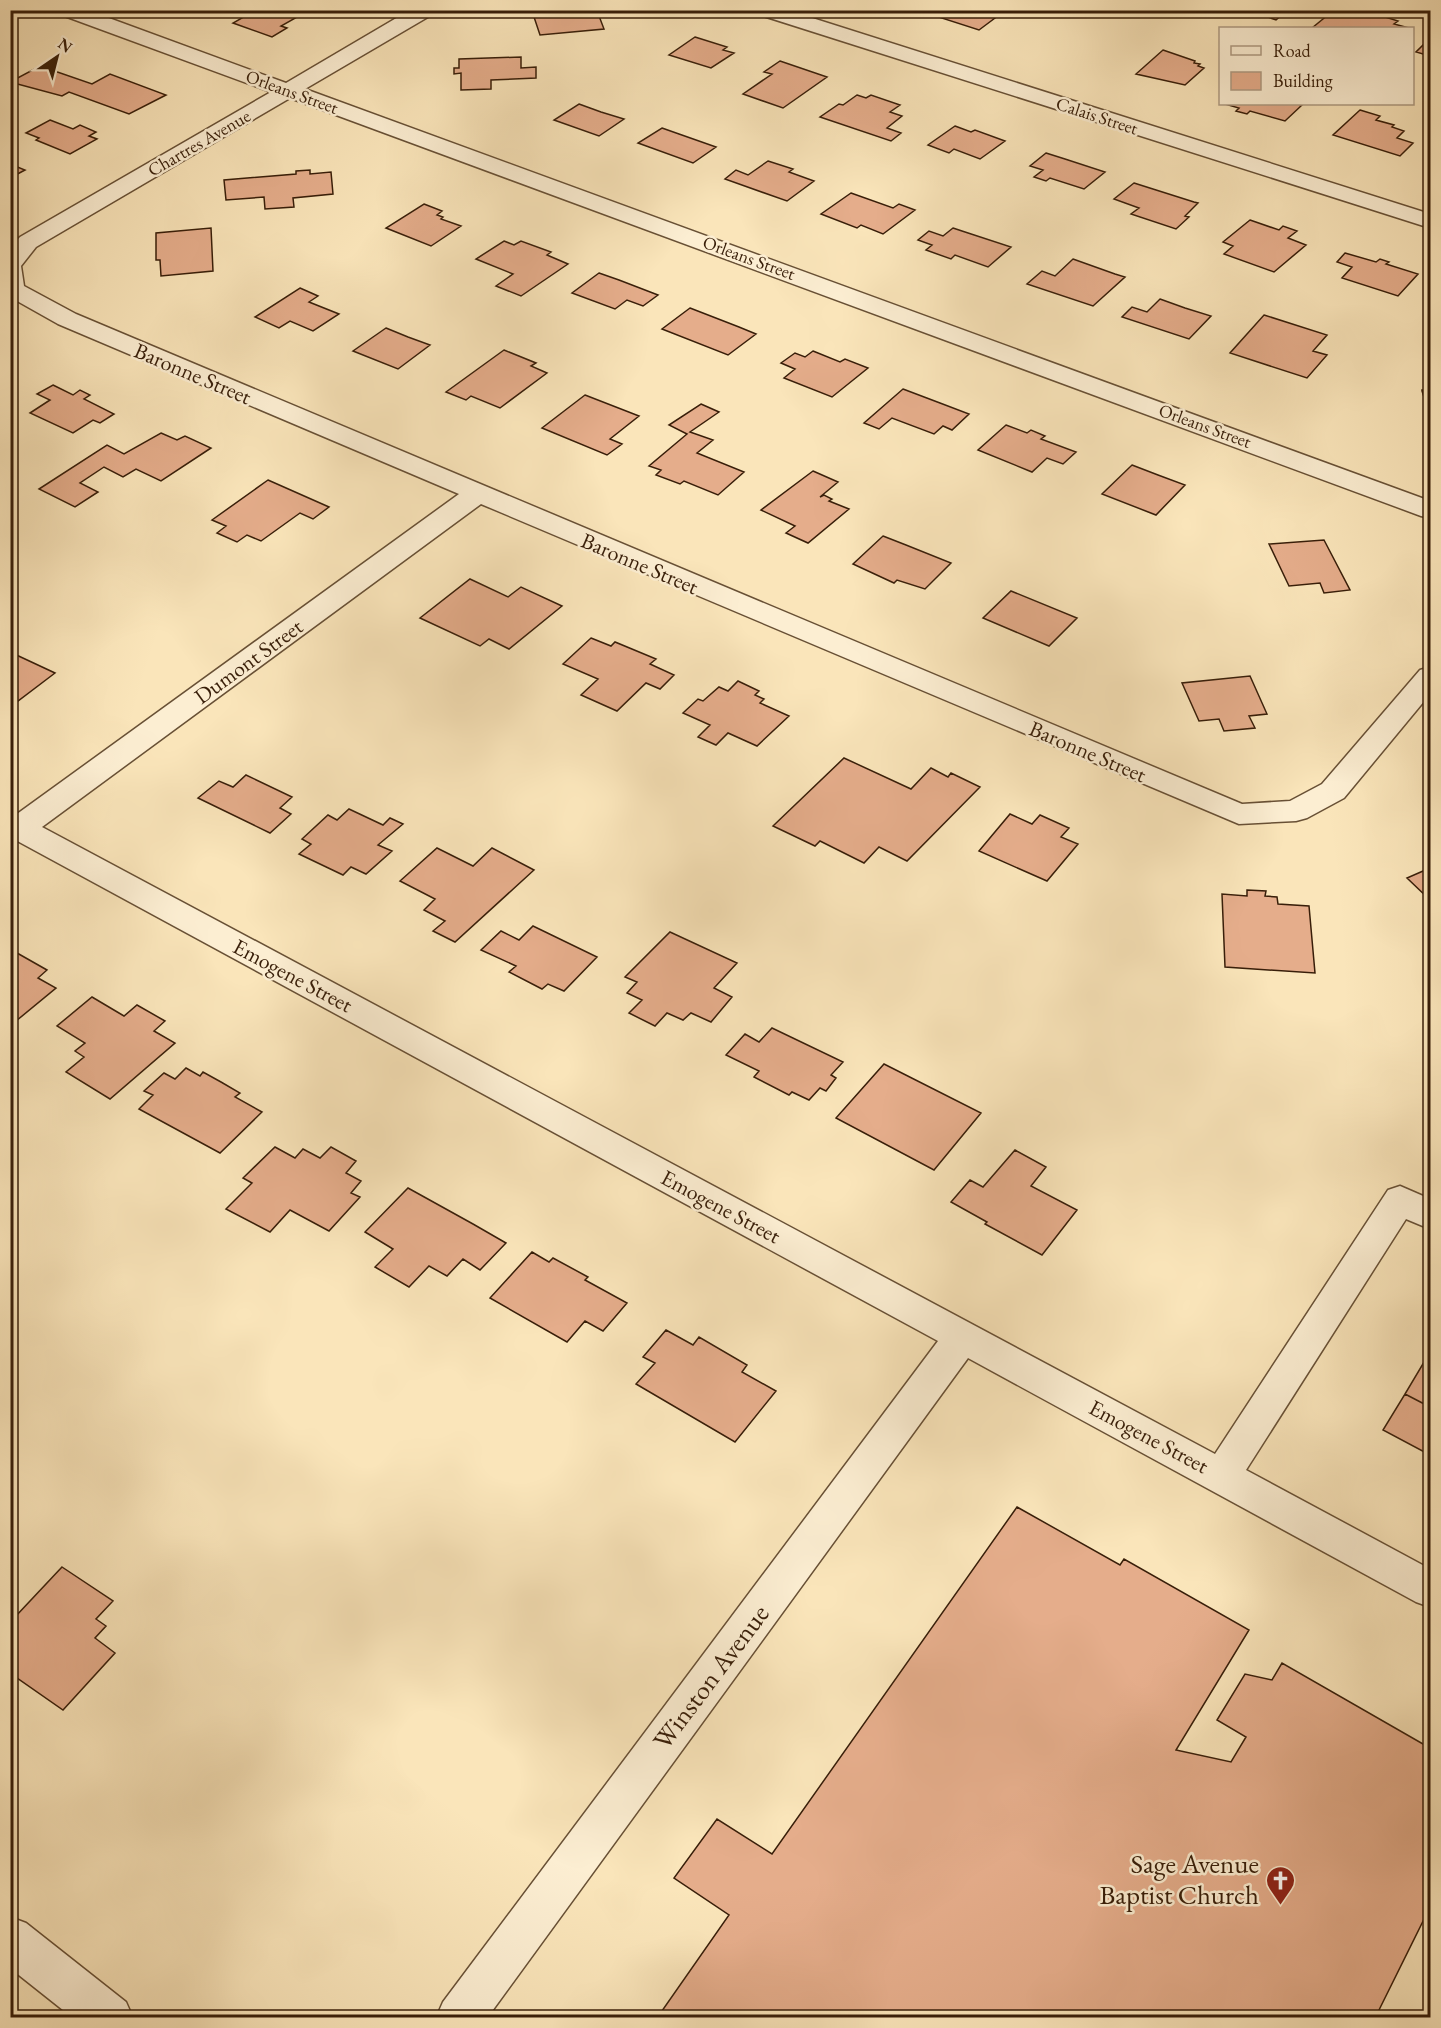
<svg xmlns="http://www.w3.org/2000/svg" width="1441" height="2028" viewBox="0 0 1441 2028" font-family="'EB Garamond',serif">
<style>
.building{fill:#e5ad8b;stroke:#381e09;stroke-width:1.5}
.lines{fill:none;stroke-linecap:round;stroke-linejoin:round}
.minor-casing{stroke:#685035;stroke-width:3}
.minor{fill:#fceed2;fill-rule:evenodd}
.labels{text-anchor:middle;stroke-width:5;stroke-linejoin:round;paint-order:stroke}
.far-street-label{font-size:18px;fill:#381e09;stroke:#fceed2}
.street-label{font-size:22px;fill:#381e09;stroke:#fceed2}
.near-street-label{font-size:27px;fill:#381e09;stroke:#fceed2}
.near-poi-label{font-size:27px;fill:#381e09;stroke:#fceed2;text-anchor:end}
</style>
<rect width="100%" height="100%" fill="#fae5ba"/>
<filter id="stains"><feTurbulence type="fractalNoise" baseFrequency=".00333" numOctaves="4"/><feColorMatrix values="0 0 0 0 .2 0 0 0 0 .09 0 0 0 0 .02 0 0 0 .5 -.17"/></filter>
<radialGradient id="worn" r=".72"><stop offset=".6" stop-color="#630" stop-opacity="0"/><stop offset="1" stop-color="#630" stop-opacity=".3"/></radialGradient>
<!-- building -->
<path class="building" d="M256 10H282L299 16 281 26 287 28 272 37 233 23Z
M605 10 607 15 599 16 604 29 540 35 533 14Z
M925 10H997L1003 12 979 30 923 12Z
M1248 10H1301L1293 17 1283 14 1276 20Z
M1334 10 1359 13 1363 10 1398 21 1394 24 1409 28H1312Z
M695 37 727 47 723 50 734 53 711 68 669 55Z
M1430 39V56L1416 52 1425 43Z
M1163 50 1195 61 1194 63 1200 64 1198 66 1204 68 1185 85 1136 74Z
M521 57V68L536 67V78L491 80V89L461 90V73L454 74V68H459V59Z
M780 61 827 77 783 108 743 94 772 74 764 72Z
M40 66 92 84 110 74 166 95 129 114 69 92 62 96 10 82Z
M857 95 866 98 871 95 900 105 890 112 902 116 887 128 901 133 891 141 820 117 839 104 843 105Z
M579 104 601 112 624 119 599 136 554 120Z
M1225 104H1297L1302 105 1285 121 1250 111 1247 114 1236 111 1239 108Z
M1360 110 1380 116 1376 120 1394 125 1392 127 1404 131 1397 138 1413 143 1400 156 1333 135Z
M50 120 73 129 80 125 96 132 89 136 97 139 70 154 36 140 39 138 26 133Z
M955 126 971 132 975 130 1005 141 980 159 954 149 949 153 928 145Z
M662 128 679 134 716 147 693 163 638 143Z
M1046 153 1065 159 1105 172 1084 189 1050 178 1046 181 1034 177 1043 170 1030 166Z
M768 161 793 169 789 172 814 181 787 201 725 179 736 170 748 175Z
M10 164 25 170 10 178Z
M310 170V174L331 172 333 194 293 198 294 207 265 209 264 197 226 200 224 180 296 174V171Z
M1134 183 1194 202 1198 203 1185 216 1189 217 1176 229 1131 214 1139 208 1114 199Z
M851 193 893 208 899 204 915 210 883 234 861 225 857 228 821 214Z
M424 204 442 211 437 215 443 217 441 219 461 226 431 246 386 228Z
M1250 220 1279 230 1283 226 1297 231 1288 238 1306 245 1274 272 1224 254 1233 246 1223 242Z
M211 228 213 271 161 276 160 260H156V233Z
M953 228 962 231 1011 247 988 267 955 255 951 259 926 250 932 245 918 240 929 231 943 236Z
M504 241 514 245 521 241 551 252 547 255 568 264 521 296 496 286 513 274 476 259Z
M1345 253 1376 262 1380 259 1389 262 1386 264 1418 274 1398 296 1342 278 1352 267 1337 262Z
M1073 259 1115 274 1125 277 1093 306 1027 284 1042 271 1055 276Z
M599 273 619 280 658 295 643 306 627 300 615 309 572 293Z
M300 288 318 296 309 302 339 314 313 331 290 321 279 328 255 317Z
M1160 299 1185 308 1211 316 1189 339 1122 317 1132 307 1147 312Z
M690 308 739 327 756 334 728 355 662 329Z
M1264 315 1327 335 1313 351 1327 355 1307 378 1230 353Z
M386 328 408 337 430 345 398 369 353 351Z
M504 350 536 363 531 366 547 373 500 408 471 396 466 400 446 392Z
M813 351 840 362 845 359 868 368 832 397 784 378 795 369 781 363 795 353 805 357Z
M53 385 73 395 80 390 90 395 84 399 114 414 100 423 93 420 73 433 30 413 50 400 37 394Z
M903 389 940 403 969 414 952 430 943 426 934 434 892 418 879 429 864 423Z
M1422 390H1430V416L1422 391Z
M585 395 639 416 610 439 622 444 607 455 542 428Z
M701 404 719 412 690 432 713 440 697 453 744 472 718 495 684 481 680 484 656 475 661 470 649 466 687 434 669 425Z
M1006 425 1027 433 1031 430 1045 436 1041 439 1076 452 1063 464 1047 458 1032 472 978 450Z
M161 433 177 440 185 436 211 448 161 481 136 469 123 477 104 467 80 483 98 492 75 507 39 489 107 445 124 454Z
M1132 465 1158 475 1185 485 1156 515 1102 494Z
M813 471 838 482 820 497 824 495 832 499 829 501 849 509 808 543 786 533 795 526 761 510Z
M268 480 329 507 313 519 300 513 261 541 247 535 237 542 217 533 226 526 212 520Z
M883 536 906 545 951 563 925 589 897 580 894 583 853 564Z
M1324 540 1350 590 1324 593 1320 583 1289 586 1269 544Z
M470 579 508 597 521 587 562 606 509 649 489 639 480 646 420 618Z
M1011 591 1077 618 1049 646 983 618Z
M591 638 611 646 615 642 656 659 650 664 674 675 660 689 646 683 617 711 581 695 598 679 563 664Z
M10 652 55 673 14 704 10 702Z
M1250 676 1267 714 1249 716 1255 728 1224 731 1219 719 1199 721 1182 683Z
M738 681 759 691 755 695 764 699 760 703 789 716 757 746 728 733 716 745 698 737 710 725 683 713 698 699 703 701 719 687 728 691Z
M844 758 911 789 931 768 948 777 951 773 980 787 907 861 879 847 864 863 820 841 815 846 773 826Z
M246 775 292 797 280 808 291 814 270 833 198 798 219 781 233 787Z
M349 809 383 825 390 818 403 824 378 845 392 851 366 874 351 867 343 875 299 854 311 844 302 839 328 815 337 820Z
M1010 814 1032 824 1040 815 1069 828 1061 837 1078 844 1047 881 979 851Z
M437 848 473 866 492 848 534 870 455 942 433 931 445 921 424 910 435 899 400 881Z
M1430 868V900L1407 878Z
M1247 890 1266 891 1265 896 1277 897 1278 904 1309 906 1315 973 1225 967 1222 894 1247 896Z
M533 926 597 957 564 991 548 984 542 989 509 972 516 966 481 950 501 931 519 940Z
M670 932 737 963 714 988 732 997 711 1022 691 1013 683 1020 667 1013 655 1026 629 1013 642 1000 627 993 637 982 625 977Z
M10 949 47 970 38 978 56 988 10 1026Z
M92 997 124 1016 137 1005 165 1021 154 1031 175 1043 110 1099 66 1072 84 1057 75 1051 85 1043 57 1026Z
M772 1028 843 1062 831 1075 836 1078 826 1091 820 1088 809 1100 792 1092 789 1095 754 1077 759 1071 726 1055 745 1034 759 1042Z
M884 1064 981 1113 934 1170 836 1118Z
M186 1068 200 1076 203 1072 221 1082 240 1093 235 1097 262 1112 220 1153 139 1109 153 1095 144 1091 164 1073 175 1079Z
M275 1147 295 1158 303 1149 320 1158 331 1147 356 1161 346 1173 361 1181 351 1193 360 1197 329 1231 290 1210 270 1232 226 1209 252 1183 243 1178Z
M1015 1150 1046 1167 1031 1186 1077 1210 1042 1255 985 1224 987 1222 951 1202 970 1180 983 1187Z
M408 1188 473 1224 506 1243 480 1270 463 1259 447 1276 429 1266 409 1287 375 1267 393 1249 365 1232Z
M532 1252 549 1262 553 1258 588 1277 585 1280 627 1303 603 1331 585 1321 567 1342 490 1298Z
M666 1330 693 1345 699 1337 747 1365 742 1372 776 1391 735 1442 636 1384 655 1363 643 1357Z
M1430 1352V1407L1405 1394Z
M1405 1394 1430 1407V1455L1383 1430Z
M1017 1507 1120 1565 1124 1559 1249 1630 1176 1750 1231 1762 1246 1737 1217 1720 1245 1674 1272 1680 1282 1663 1430 1748V1907L1375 2018H657L729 1915 674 1878 717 1819 772 1854Z
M62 1567 113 1601 96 1619 106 1626 95 1638 115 1653 63 1710 10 1673V1616L14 1618Z"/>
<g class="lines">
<defs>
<path id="minor" d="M56 10H87L286 83 410 10H436L433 14 305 89 1430 501V518L1421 516 290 98 36 247 21 266 24 286 76 314 1242 804 1290 801 1322 784 1420 670 1430 667V694L1344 798 1307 818 1296 821 1239 824 481 504 42 827 1215 1454 1388 1190 1400 1186 1430 1199V1229L1406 1219 1246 1470 1430 1569V1607L1416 1602 968 1358 487 2018H436L443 2002 938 1341 10 837V813L17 814 459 494 58 324 10 297V248L20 237 271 92 59 14Z
M754 10H787L1430 214V228L757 14Z
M10 1917 26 1923 126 2002 133 2018H73L10 1968Z"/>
</defs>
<!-- minor casing -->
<use href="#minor" class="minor-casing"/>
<!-- minor -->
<use href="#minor" class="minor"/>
</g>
<!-- icons -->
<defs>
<symbol id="church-pin" viewBox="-11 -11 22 30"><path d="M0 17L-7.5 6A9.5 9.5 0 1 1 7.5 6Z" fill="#8f2418" stroke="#fceed2"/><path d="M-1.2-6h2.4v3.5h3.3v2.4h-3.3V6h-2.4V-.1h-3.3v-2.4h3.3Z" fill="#fff"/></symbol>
</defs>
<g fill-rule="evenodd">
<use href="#church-pin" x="1264" y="1864" width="33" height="45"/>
</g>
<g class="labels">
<!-- far-street labels -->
<g class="far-street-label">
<text transform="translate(292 92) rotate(20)" y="6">Orleans Street</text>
<text transform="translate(1097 116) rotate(18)" y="6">Calais Street</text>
<text transform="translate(199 143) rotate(-30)" y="6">Chartres Avenue</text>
<text transform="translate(749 258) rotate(20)" y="6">Orleans Street</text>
<text transform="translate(1205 426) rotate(20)" y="6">Orleans Street</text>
</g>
<!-- street labels -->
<g class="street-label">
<text transform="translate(193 373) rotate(23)" y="8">Baronne Street</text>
<text transform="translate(640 563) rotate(23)" y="8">Baronne Street</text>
<text transform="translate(248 661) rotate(-36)" y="8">Dumont Street</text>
<text transform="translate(1088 751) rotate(23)" y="8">Baronne Street</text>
<text transform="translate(293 975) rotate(28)" y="8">Emogene Street</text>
<text transform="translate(721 1206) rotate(28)" y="8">Emogene Street</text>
<text transform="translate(1149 1436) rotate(28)" y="8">Emogene Street</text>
</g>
<!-- near-street labels -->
<g class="near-street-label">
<text transform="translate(711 1677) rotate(-53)" y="9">Winston Avenue</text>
</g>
<!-- near-poi labels -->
<g class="near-poi-label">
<text x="1259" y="1873">Sage Avenue<tspan x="1259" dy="31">Baptist Church</tspan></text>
</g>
</g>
<!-- margin -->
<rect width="1441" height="2028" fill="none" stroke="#fae5ba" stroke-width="36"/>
<rect x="12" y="12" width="1417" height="2004" fill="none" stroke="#381e09" stroke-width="3"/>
<rect x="18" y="18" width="1405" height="1992" fill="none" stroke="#381e09" stroke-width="1.5"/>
<!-- legend -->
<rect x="1219" y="27" width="195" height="78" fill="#fceed2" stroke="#ae9b82" stroke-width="1.5"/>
<rect x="1231" y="46" width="30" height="9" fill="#fceed2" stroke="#ae9b82" stroke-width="1.5"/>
<text x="1273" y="57" font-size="18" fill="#381e09">Road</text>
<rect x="1231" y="72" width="30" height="18" fill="#e5ad8b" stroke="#ae9b82" stroke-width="1.5"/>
<text x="1273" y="87" font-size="18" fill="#381e09">Building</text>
<!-- north arrow -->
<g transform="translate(57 57) rotate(35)" stroke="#fceed2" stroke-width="4.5" paint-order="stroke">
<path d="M0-4.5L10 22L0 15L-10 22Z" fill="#381e09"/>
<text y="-9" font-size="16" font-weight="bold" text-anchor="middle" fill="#381e09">N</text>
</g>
<rect width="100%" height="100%" filter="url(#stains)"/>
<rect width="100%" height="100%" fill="url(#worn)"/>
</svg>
